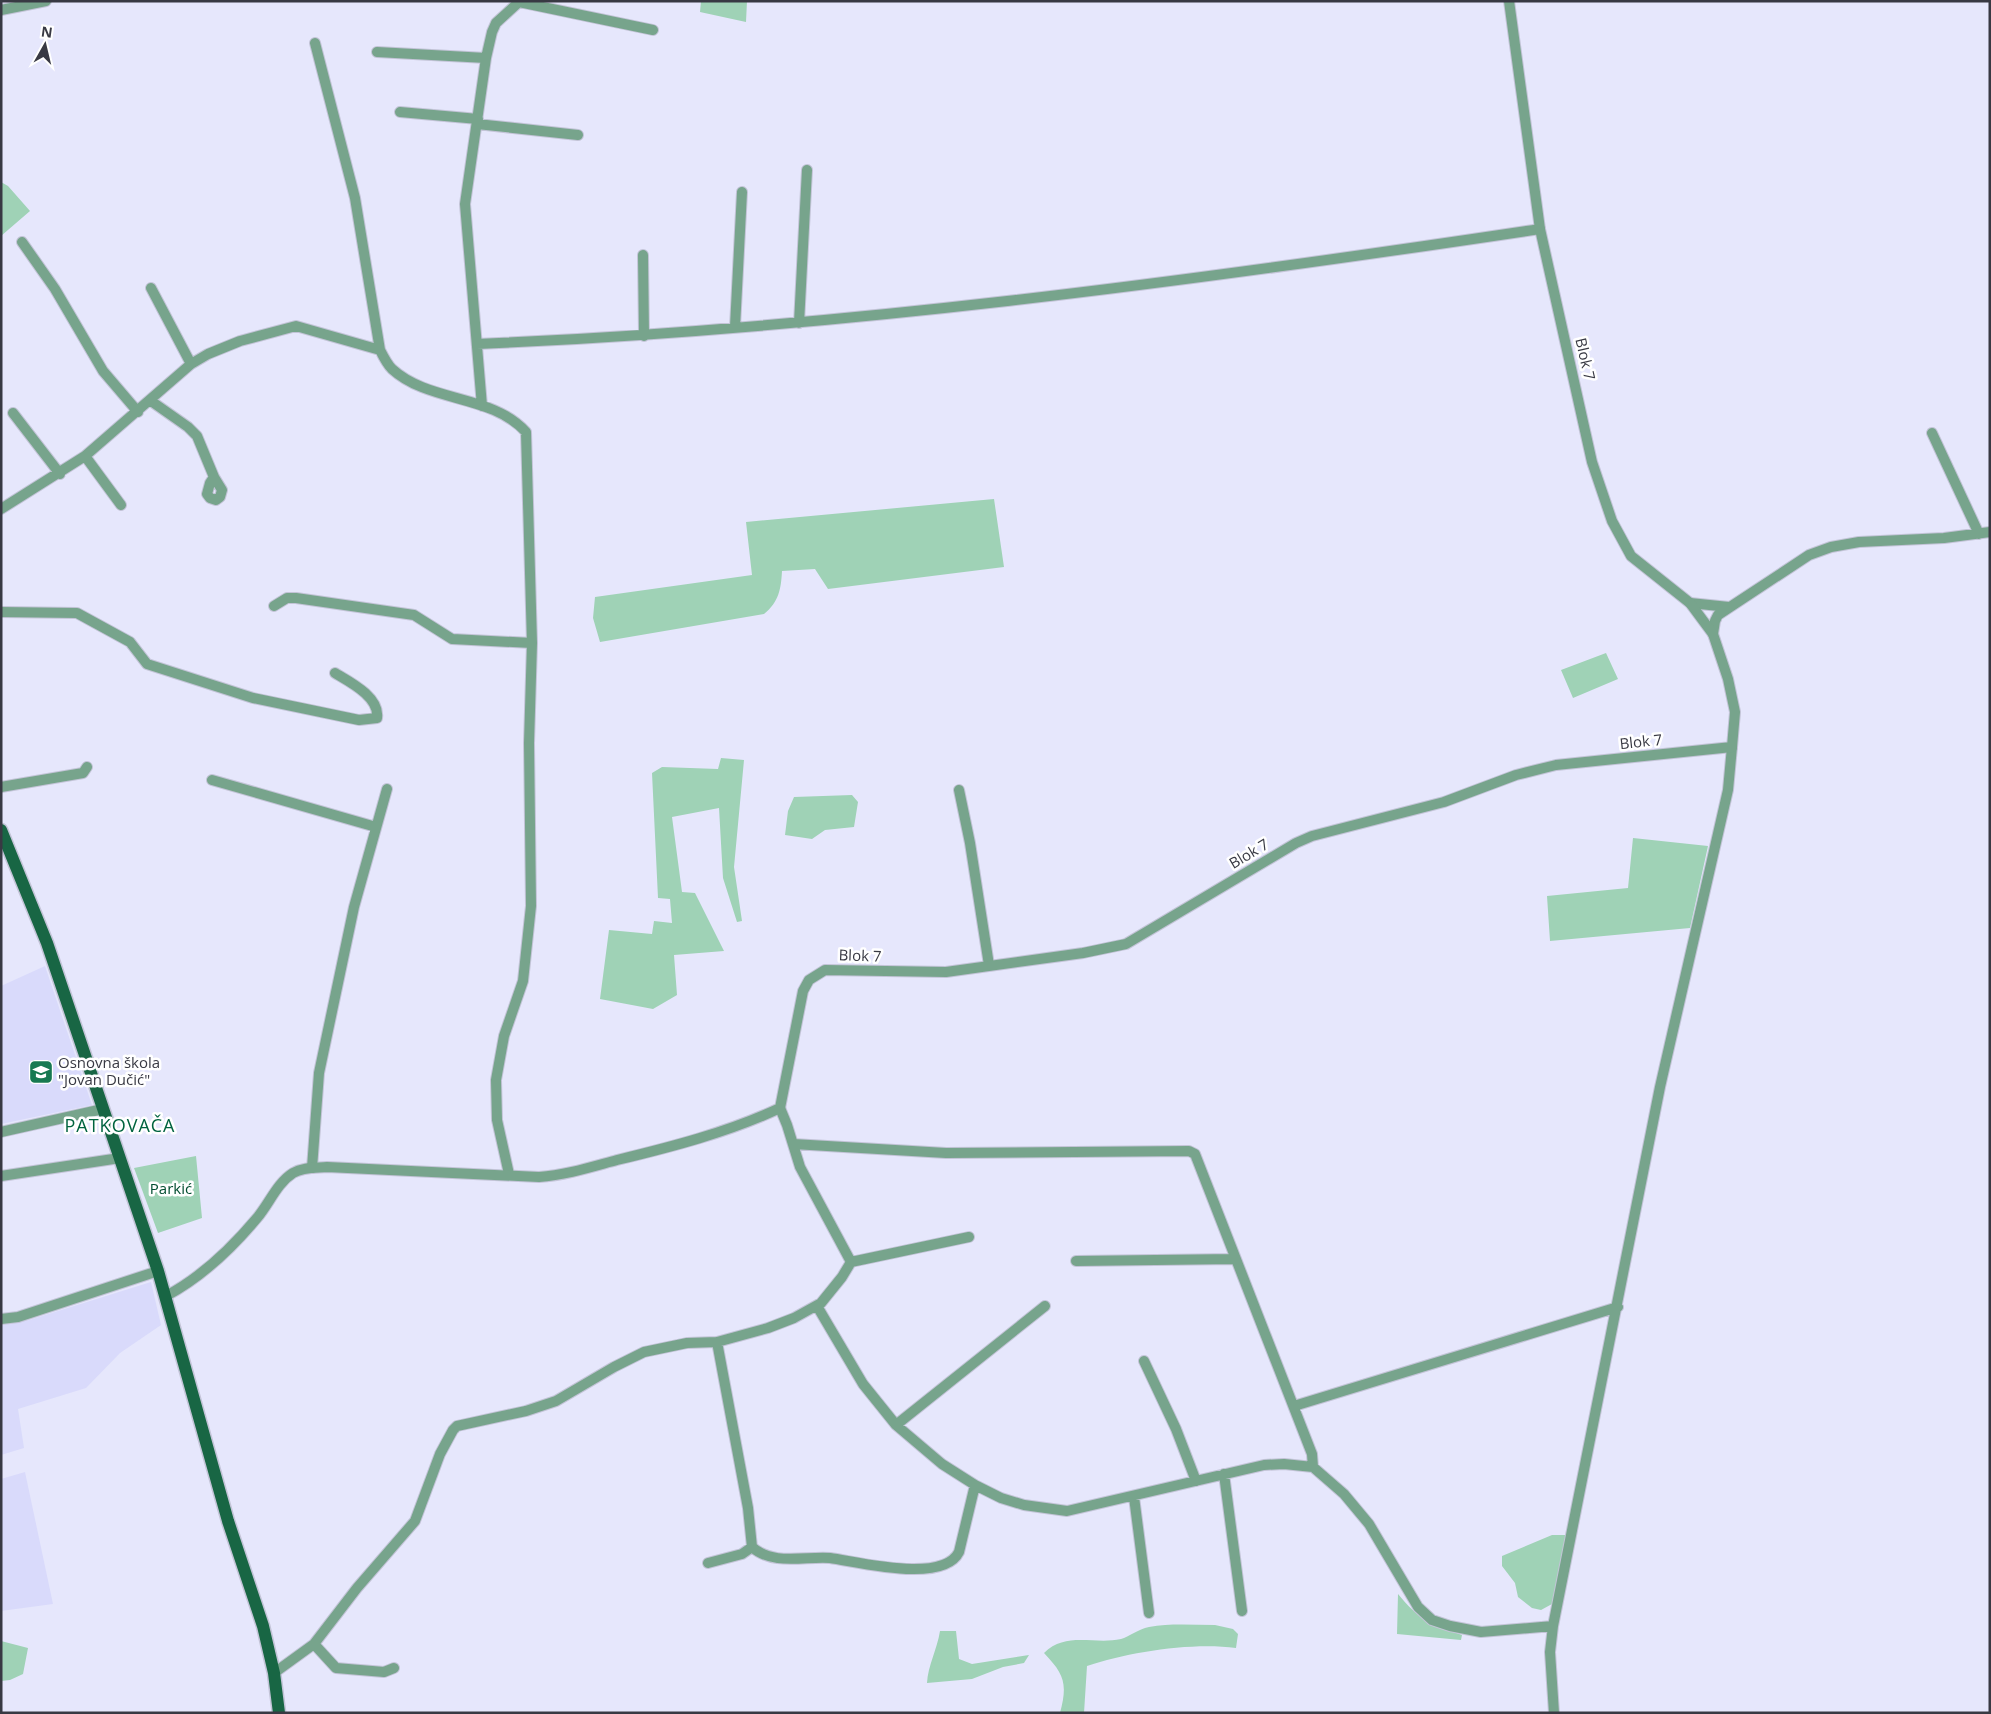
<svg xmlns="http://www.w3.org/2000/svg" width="1991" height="1714" viewBox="0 0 1991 1714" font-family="'Open Sans',sans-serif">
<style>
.built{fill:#d9dafb}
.green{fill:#9fd2b6}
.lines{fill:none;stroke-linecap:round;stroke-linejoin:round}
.minor-casing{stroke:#c3c4d7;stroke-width:12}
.tertiary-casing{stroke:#c3c4d7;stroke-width:12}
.primary-casing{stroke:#c3c4d7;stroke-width:15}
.minor{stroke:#77a48c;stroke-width:10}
.tertiary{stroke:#77a48c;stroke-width:10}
.primary{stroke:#186644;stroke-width:12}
.labels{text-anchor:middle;stroke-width:5;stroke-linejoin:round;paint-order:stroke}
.street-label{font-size:15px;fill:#383943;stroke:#fff}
.poi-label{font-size:15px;fill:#383943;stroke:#fff;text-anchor:start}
.park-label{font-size:15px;fill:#004d30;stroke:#fff}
.quarter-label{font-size:18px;letter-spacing:1px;fill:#00633f;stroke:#fff}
</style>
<rect width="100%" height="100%" fill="#e6e7fc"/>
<!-- built -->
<path class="built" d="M45 966 92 1105 1 1124V986Z
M151 1282 161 1325 120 1353 86 1388 18 1409 24 1448 1 1455V1325L29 1320Z
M25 1472 53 1604 1 1611V1479Z"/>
<!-- green -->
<path class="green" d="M701 1H747L746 22 700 12Z
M1 182 8 186 30 211 1 236Z
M994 499 1004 567 828 589 815 569 782 571C781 589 779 602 764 614L600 642 593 618 595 597 752 575 746 522Z
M1606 653 1618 679 1573 698 1561 670Z
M721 758 744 760 734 867 742 921 737 922 723 878 719 808 672 817 682 892 695 893 724 951 674 955 677 995 653 1009 600 999 609 930 652 934 654 921 672 923 670 899 658 898 652 773 662 767 718 769Z
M852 795 858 802 854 827 825 830 812 839 785 835 788 811 794 797Z
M1633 838 1708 846 1690 928 1550 941 1547 896 1628 888Z
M196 1156 202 1218 158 1233 134 1168Z
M1552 1535H1566L1552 1604 1541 1610 1532 1608 1518 1597 1515 1583 1502 1566V1556Z
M1398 1594C1419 1620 1431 1624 1462 1635L1461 1640 1397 1634Z
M1215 1625 1233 1629 1238 1634 1236 1648C1192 1642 1129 1652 1087 1666L1084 1713H1060C1068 1683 1064 1674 1044 1653 1066 1631 1094 1645 1121 1639 1129 1637 1138 1629 1149 1627 1170 1623 1193 1625 1215 1625Z
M940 1631H956L959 1659 972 1664 1029 1655 1024 1663 1003 1667 972 1679 927 1683C928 1665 937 1650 940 1631Z
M1 1641 28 1648 23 1674 10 1680 1 1681Z"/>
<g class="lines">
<defs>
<path id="minor" d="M519 2 653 30
M1 10 46 1
M315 43 355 198 380 350
M377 52 486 58
M400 112 478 119
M477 124 578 135
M22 242 55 289 103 371 138 412
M643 255 644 336
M151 288 191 364
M799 323 807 170
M735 327 742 192
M477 344C833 329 1187 282 1540 229
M151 401 188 427 197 436 214 477
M482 406 465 204 486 58 492 32 496 23 520 1
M13 413 60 474
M1932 433 1979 534
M85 456 121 505
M214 477 222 490 220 497 216 500 210 498 207 494 210 483Z
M1 509 85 456 191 364 208 354 240 341 296 326 380 350C383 356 387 364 392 369 429 403 492 394 526 432L532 643 529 743 531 906 523 981 504 1036 496 1080 497 1120 509 1174
M1690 603 1729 607
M274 606 287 598H296L414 615 452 639 532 643
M1 612 77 613 130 642 147 664 253 698 359 720 377 718C380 697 350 682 335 673
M1713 634 1715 621 1718 615 1809 555 1831 547 1859 542 1944 538 1990 532
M212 780 376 827
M1 787 83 773 87 767
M959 790 970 843 989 965
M780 1108 787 1125 800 1167 851 1262
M1 1132 103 1109
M793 1144 946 1153 1189 1151 1195 1154 1312 1454 1313 1467
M312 1168 319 1073 354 907 387 789
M1 1176 120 1158
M1076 1261 1235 1259
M817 1306 863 1384 896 1425 942 1464 975 1485 1001 1498 1024 1505 1067 1511 1264 1465 1284 1464 1313 1467 1344 1494 1369 1524 1418 1607 1432 1620 1450 1626 1481 1632 1553 1626
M1 1319 18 1317 158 1271
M717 1342 748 1508 752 1547C773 1566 805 1556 830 1558 859 1562 943 1584 959 1552L975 1485
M1144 1361 1176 1429 1196 1481
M1294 1406 1618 1307
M896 1425 1045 1306
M1224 1474 1242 1611
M1134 1497 1149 1613
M708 1563 742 1554 752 1547
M314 1644 336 1668 384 1672 394 1668
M274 1673 314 1644 357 1588 415 1521 440 1454 453 1430 457 1426 526 1411 556 1401 614 1367 644 1352 687 1343 717 1342 768 1328 794 1318 821 1303 842 1277 851 1262 969 1237
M1554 1713 1550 1652 1553 1626 1660 1087 1728 790 1732 747"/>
<path id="tertiary" d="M166 1296C202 1277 231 1249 257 1218 269 1204 277 1183 293 1173 303 1167 316 1168 327 1167L539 1177C566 1175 591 1167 617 1160 671 1147 729 1132 780 1108L803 991 809 980 825 970 946 972 1083 953 1126 944 1296 843 1312 836 1444 802 1516 775 1556 765 1732 747 1735 712 1728 679 1713 634 1690 603 1631 556 1612 521 1592 462 1540 229 1509 1"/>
<path id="primary" d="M1 830 47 943 158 1271 228 1521 263 1626 274 1673 279 1713"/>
</defs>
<!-- minor casing -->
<use href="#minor" class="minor-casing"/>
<!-- tertiary casing -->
<use href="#tertiary" class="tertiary-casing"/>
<!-- primary casing -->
<use href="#primary" class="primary-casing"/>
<!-- minor -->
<use href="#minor" class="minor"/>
<!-- tertiary -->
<use href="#tertiary" class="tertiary"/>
<!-- primary -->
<use href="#primary" class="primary"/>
</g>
<!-- icons -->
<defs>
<symbol id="school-square" viewBox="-11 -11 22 22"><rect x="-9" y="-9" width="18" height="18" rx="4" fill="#177951" stroke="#fff"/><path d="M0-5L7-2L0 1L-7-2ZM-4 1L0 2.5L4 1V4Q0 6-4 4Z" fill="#fff"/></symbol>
</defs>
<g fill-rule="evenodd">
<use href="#school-square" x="27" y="1058" width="28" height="28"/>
</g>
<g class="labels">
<!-- street labels -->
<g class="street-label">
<text transform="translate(1585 359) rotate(77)" y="5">Blok 7</text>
<text transform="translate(1641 742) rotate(-6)" y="5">Blok 7</text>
<text transform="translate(1249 854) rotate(-31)" y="5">Blok 7</text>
<text transform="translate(860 956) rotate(2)" y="5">Blok 7</text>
</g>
<!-- poi labels -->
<g class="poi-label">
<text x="58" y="1068">Osnovna škola<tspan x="58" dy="17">"Jovan Dučić"</tspan></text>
</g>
<!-- park labels -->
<g class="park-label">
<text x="171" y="1194">Parkić</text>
</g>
<!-- quarter labels -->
<g class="quarter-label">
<text x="120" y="1132">PATKOVAČA</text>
</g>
</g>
<!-- border -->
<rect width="1991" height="1714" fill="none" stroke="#383943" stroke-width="5"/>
<!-- north arrow -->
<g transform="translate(45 45) rotate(8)" stroke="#ffffff" stroke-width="4" paint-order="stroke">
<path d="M0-4L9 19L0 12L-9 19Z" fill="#383943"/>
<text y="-8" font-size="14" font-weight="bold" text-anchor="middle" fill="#383943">N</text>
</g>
</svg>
